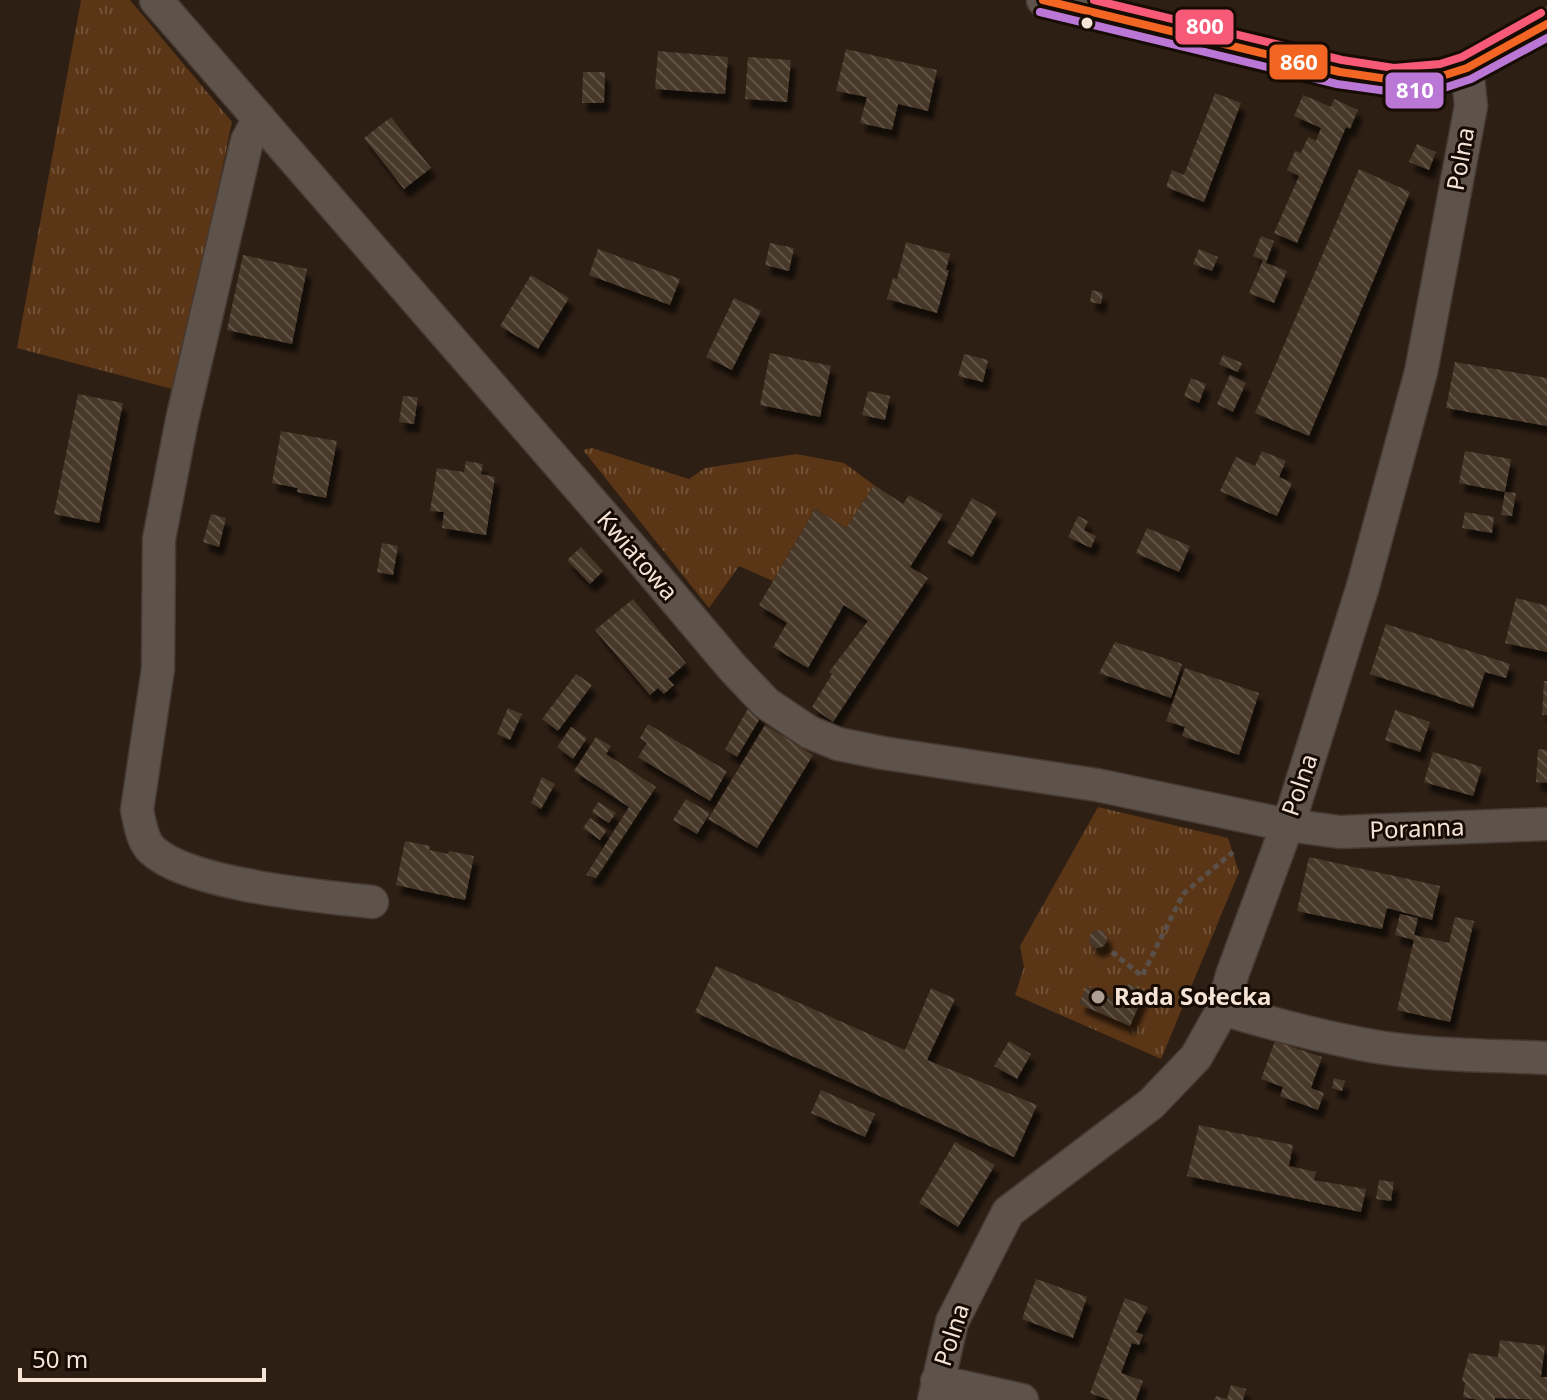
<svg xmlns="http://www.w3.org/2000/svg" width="1547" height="1400" viewBox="0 0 1547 1400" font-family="'Noto Sans',sans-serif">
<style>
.grass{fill:url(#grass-tufts)}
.building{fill:url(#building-back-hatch);filter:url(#shadow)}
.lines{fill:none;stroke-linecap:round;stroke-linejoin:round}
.minor-casing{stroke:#463a32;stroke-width:35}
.path{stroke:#5a5049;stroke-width:5;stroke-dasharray:6 4;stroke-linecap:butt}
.minor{stroke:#5e534b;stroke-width:32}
.bus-1-casing{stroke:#170c04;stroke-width:14}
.bus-2-casing{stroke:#170c04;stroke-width:14}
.bus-3-casing{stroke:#170c04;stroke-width:14}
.bus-1{stroke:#f26522;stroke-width:8}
.bus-2{stroke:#ba77d6;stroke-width:8}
.bus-3{stroke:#f75a77;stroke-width:8}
.bus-dot{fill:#f5e3d6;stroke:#170c04;stroke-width:3}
.poi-dot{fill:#af9e92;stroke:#170c04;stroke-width:3}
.labels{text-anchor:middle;stroke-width:6;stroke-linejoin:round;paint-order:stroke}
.street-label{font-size:24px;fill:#f5e3d6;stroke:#170c04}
.poi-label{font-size:24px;font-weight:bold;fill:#f5e3d6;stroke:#170c04;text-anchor:start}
.line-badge{stroke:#170c04;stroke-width:3}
.badge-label{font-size:22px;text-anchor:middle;font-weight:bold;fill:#fff}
</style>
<defs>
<pattern id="grass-tufts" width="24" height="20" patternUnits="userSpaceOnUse" patternTransform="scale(2)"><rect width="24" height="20" fill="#5a3516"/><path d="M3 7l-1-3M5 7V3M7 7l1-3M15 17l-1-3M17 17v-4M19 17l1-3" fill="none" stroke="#725237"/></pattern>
<pattern id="building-back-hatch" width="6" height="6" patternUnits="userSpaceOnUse" patternTransform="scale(2)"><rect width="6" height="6" fill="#473729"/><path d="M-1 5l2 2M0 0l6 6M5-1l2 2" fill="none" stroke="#625447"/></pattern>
<filter id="shadow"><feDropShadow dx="5" dy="9" stdDeviation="2" flood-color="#0009"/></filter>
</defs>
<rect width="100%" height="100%" fill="#2e1f14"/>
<!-- grass -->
<path class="grass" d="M81 0H130L232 122 176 390 17 348Z
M592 448 689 479 705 468 796 454 844 463 874 485 846 528 815 509 773 581 739 566 709 608 583 450Z
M1098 807 1228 838 1239 872 1161 1059 1015 995 1024 967 1020 946Z"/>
<!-- building -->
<path class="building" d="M846 49 937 70 928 111 898 104 892 130 860 123 867 97 836 91Z
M658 51 728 57 725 94 655 89Z
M748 57 791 60 787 102 745 99Z
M583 72H605L604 103H582Z
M1215 93 1241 103 1204 202 1166 187 1172 170 1184 175Z
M1303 95 1331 107 1334 99 1358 110 1350 129 1346 127 1297 243 1274 233 1299 176 1287 170 1295 151 1301 153 1308 137 1316 141 1321 128 1294 116Z
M391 117 431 168 404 189 364 138Z
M1417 144 1436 152 1429 170 1409 162Z
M1359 169 1410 192 1309 436 1255 413Z
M1261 236 1274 241 1266 263 1287 271 1274 303 1249 293 1263 260 1253 256Z
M906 242 950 254 946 270H949L937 313 887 299 893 278 897 279Z
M770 243 794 248 789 271 765 265Z
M598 249 680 279 670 305 589 275Z
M1199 249 1218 257 1212 271 1193 264Z
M243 255 307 269 292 344 227 330Z
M531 275 569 298 538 349 500 326Z
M1092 290 1103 293 1101 304 1090 302Z
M734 298 761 311 732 370 706 357Z
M770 353 831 366 820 417 760 405Z
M964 354 988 360 983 382 958 376Z
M1223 355 1242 363 1238 372 1219 364Z
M1455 362 1547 378V426L1446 408Z
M1230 375 1246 383 1233 412 1217 404Z
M1191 378 1206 384 1199 403 1184 396Z
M868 391 890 396 885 420 862 415Z
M78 394 123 403 99 523 54 514Z
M403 396 418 397 414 424 399 422Z
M281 431 337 441 326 498 297 492 298 488 272 483Z
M1262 451 1286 461 1279 477 1292 483 1277 516 1220 491 1236 457 1255 466Z
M1465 451 1511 459 1505 492 1459 483Z
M466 461 483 464 481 474 495 477 486 535 442 528 444 512 430 511 437 468 464 472Z
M874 485 903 504 909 495 943 515 910 567 928 578 833 722 812 707 832 674 829 672 868 621 844 605 808 668 773 647 787 623 759 605 815 509 846 528Z
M1505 492 1516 493 1512 516 1501 515Z
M972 498 997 512 972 557 947 543Z
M1465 512 1494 517 1492 533 1462 528Z
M211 514 226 518 219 547 203 542Z
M1078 516 1088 521 1084 530 1096 536 1091 548 1068 537Z
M1147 528 1190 546 1179 572 1136 553Z
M382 543 398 546 393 575 377 572Z
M581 547 603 571 590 584 567 560Z
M1516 598 1547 606V652L1505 643Z
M633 599 686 663 668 679 674 685 664 694 658 688 650 695 595 630Z
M1386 624 1510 664 1506 678 1485 672 1473 708 1370 674Z
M1115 642 1182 664 1171 698 1099 673Z
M1185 668 1259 693 1239 755 1182 736 1185 727 1166 721Z
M576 674 592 685 558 731 542 719Z
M1544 681H1547V715H1542Z
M749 707 762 715 737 757 725 749Z
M508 708 522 714 510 740 497 734Z
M1395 710 1430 722 1420 752 1385 740Z
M648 724 727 771 710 801 638 757 647 743 640 738Z
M765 725 813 755 757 848 708 819Z
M571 727 587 738 573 759 557 747Z
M596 737 611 746 606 754 656 787 596 878 586 875 629 807 574 771Z
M1538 749 1547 750V783L1536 782Z
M1433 752 1482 767 1473 796 1424 782Z
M542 777 555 784 541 809 531 803Z
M686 799 710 813 697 834 673 820Z
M598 802 616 813 609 823 592 812Z
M590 818 607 830 600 840 583 828Z
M405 841 430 846 429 850 448 854 449 851 474 856 465 900 396 885Z
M1309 857 1440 886 1432 920 1387 908 1382 929 1297 911Z
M1400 914 1418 918 1414 935 1449 943 1455 917 1474 921 1450 1022 1397 1010 1414 940 1395 935Z
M1089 939a9 9 0 1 1 18 0a9 9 0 1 1-18 0Z
M716 966 905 1050 931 988 955 999 927 1060 1037 1105 1014 1157 695 1012Z
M1128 984 1145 991 1130 1026 1079 1004 1087 986 1120 1001Z
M1009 1041 1031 1054 1017 1079 994 1066Z
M1275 1041 1322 1057 1311 1088 1324 1093 1318 1110 1280 1096 1283 1087 1261 1079Z
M1334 1078 1345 1081 1342 1091 1332 1088Z
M821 1090 875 1114 865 1137 811 1113Z
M1199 1125 1293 1145 1289 1166 1316 1172 1314 1180 1366 1189 1361 1212 1187 1176Z
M955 1142 995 1165 958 1227 919 1203Z
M1379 1180 1394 1182 1391 1201 1376 1199Z
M1036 1279 1087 1297 1073 1338 1022 1319Z
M1125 1298 1148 1307 1136 1332 1143 1335 1139 1345 1132 1343 1121 1373 1143 1381 1136 1400H1109L1090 1393Z
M1500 1340 1545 1346 1541 1377H1547V1400L1495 1398V1400H1478L1463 1397 1465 1383 1462 1380 1469 1353 1498 1357Z
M1231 1385 1246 1389 1243 1400H1214L1216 1396 1227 1399Z"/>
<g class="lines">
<defs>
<path id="minor" d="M156 0 635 552 732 667 766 703 809 732 838 744 883 753 1097 785 1287 825 1340 832 1547 824
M1043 0 1340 72 1394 80 1442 76 1467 68 1547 24
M259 118 247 141 182 420 159 539 158 669 137 810C140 823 142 841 152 850 189 885 320 896 372 902
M1223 1009C1268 1023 1315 1035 1361 1044 1422 1056 1486 1055 1547 1058
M937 1381 1022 1400
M934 1400 952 1322 1008 1212 1151 1104 1196 1057 1223 1009 1232 975 1294 807 1363 586 1421 372 1471 106 1467 68"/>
</defs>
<!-- minor casing -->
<use href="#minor" class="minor-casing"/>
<!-- path -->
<path class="path" d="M1112 952 1142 976 1183 894 1233 852"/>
<!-- minor -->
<use href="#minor" class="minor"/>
<defs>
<path id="bus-1" d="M1043 0 1340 72 1394 80 1442 76 1467 68 1547 24"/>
<path id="bus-2" d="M1040 12 1337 84 1394 92 1444 88 1471 79 1547 38"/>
<path id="bus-3" d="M1094 0 1342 60 1394 68 1440 64 1462 57 1541 13"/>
</defs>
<!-- bus-1 casing -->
<use href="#bus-1" class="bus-1-casing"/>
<!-- bus-2 casing -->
<use href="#bus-2" class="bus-2-casing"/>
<!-- bus-3 casing -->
<use href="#bus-3" class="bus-3-casing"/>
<!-- bus-1 -->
<use href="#bus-1" class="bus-1"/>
<!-- bus-2 -->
<use href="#bus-2" class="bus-2"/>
<!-- bus-3 -->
<use href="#bus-3" class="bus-3"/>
</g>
<!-- markers -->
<circle class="bus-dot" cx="1087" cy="23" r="7"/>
<circle class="poi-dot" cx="1098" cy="997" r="8"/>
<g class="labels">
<!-- street labels -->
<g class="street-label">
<text transform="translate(1461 159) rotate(-80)" y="8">Polna</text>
<text transform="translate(637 556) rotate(49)" y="8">Kwiatowa</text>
<text transform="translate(1300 785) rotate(-71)" y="8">Polna</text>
<text transform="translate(1417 829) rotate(-2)" y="8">Poranna</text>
<text transform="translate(952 1335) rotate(-72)" y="8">Polna</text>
</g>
<!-- poi labels -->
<g class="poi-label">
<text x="1114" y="1005">Rada Sołecka</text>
</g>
</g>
<g class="line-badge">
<rect x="1174" y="8" width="61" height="38" rx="8" fill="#f75a77"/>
<rect x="1268" y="43" width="61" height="38" rx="8" fill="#f26522"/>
<rect x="1384" y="71" width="61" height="39" rx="8" fill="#ba77d6"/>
</g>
<g class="badge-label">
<text x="1205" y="34">800</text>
<text x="1299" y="70">860</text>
<text x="1415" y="98">810</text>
</g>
<!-- scale -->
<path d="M20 1368v12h244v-12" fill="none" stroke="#f5e3d6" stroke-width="4"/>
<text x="32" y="1368" font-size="24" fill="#f5e3d6" stroke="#170c04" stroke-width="6" paint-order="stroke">50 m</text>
</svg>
